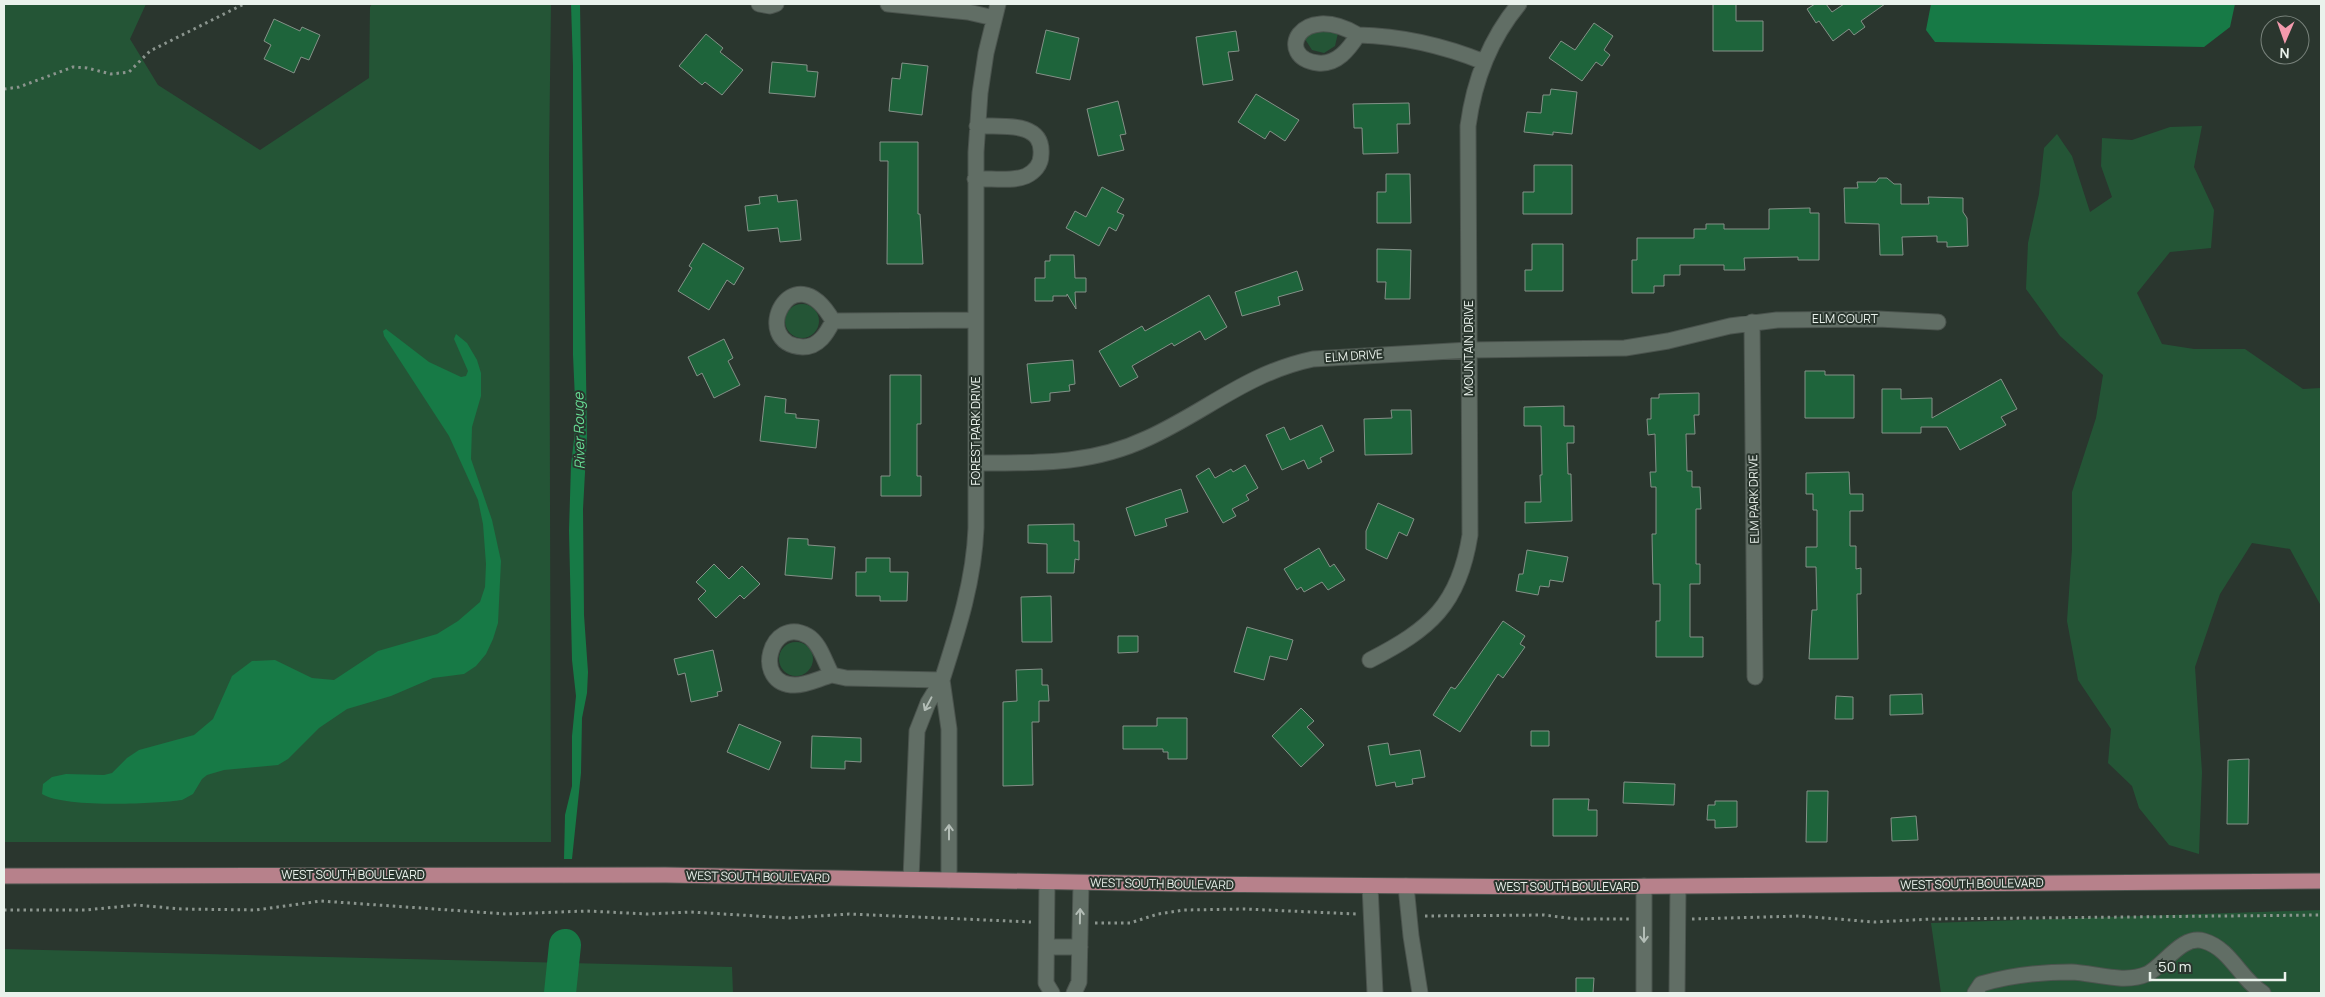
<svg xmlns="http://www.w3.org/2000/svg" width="2325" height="997" viewBox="0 0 2325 997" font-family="Manrope,sans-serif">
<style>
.green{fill:#245536}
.water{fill:#177a46}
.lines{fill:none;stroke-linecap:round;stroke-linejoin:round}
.river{stroke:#177a46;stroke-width:32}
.building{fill:#1e643b;stroke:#849188}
.minor-casing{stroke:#4b544e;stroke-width:17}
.major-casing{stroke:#4b544e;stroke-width:17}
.path{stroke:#8b958e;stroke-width:3;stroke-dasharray:2.5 4;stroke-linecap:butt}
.minor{stroke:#616e65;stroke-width:15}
.major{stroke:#b7818b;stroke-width:15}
.oneway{stroke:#b3bdb6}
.labels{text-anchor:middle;stroke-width:4;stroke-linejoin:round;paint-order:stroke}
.street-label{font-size:12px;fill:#eaf2ec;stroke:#2a362e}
.water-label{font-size:14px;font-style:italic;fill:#68de95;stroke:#2a362e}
</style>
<rect width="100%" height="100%" fill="#2a362e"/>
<!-- green -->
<path class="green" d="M4 4H146L130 39 158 85 260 150 369 78 370 7 372 4H551L549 156 551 842H4Z
M1308 26 1338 33 1335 46 1324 53 1312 50 1305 39Z
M2202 126 2194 167 2214 210 2211 248 2170 252 2137 293 2162 344 2194 349H2245L2303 389 2321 388V606L2290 549 2252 543 2220 594 2195 667 2202 772 2199 854 2169 845 2139 808 2132 786 2108 763 2111 729 2078 680 2067 621 2072 549V492L2096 418 2103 375 2060 336 2026 289 2028 243 2039 194 2044 148 2057 134 2072 156 2090 212 2112 197 2101 166 2102 138 2132 140 2170 127Z
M785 321a17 17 0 1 1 34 0a17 17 0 1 1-34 0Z
M779 659a17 17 0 1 1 34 0a17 17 0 1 1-34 0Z
M2321 910V993H1941L1931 923Z
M4 949 732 967 733 993H4Z"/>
<!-- water -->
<path class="water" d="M571 4H580L587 436 583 509 584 615 588 672 587 693 582 718 581 773 572 859H564L565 815 572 786V736L576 696 572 660 569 531 571 465 576 422 573 355V66Z
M1931 4H2235L2230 27 2204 47 1935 42 1926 30Z
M386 329 429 362 461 377 466 376 468 371 454 339 456 334 467 343 477 360 481 373V396L472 427 471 459 492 520 501 561 498 623 493 639 486 654 476 666 464 674 433 678 391 696 347 709 319 728 288 759 278 765 224 770 207 775 202 779 193 794 182 800C155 804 64 808 42 794L43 784 52 777 66 774 104 775 112 773 127 758 139 750 194 735 213 719 232 676 252 661 275 660 312 678 334 680 378 651 437 634 458 621 480 602 485 587 486 564 483 524 478 500 449 436 384 336 383 331Z
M559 947 568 949 571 955 566 993H549L552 959Z"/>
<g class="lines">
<!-- river -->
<path class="river" d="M560 993 565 945"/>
</g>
<!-- building -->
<path class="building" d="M1713 4H1736V21H1763V51H1713Z
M1815 4H1826L1832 12 1844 4H1885L1861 21 1865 27 1854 35 1849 29 1833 41 1819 21 1816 23 1807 9Z
M274 19 300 31 302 27 320 35 309 60 301 57 294 73 264 59 271 45 264 41Z
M1594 23 1613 36 1604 50 1610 55 1602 66 1596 62 1582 81 1549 58 1561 41 1575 50Z
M1046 30 1079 38 1070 80 1036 73Z
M1236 31 1239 51 1228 52 1233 80 1203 85 1196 37Z
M706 34 723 48 720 52 743 70 722 95 705 82 702 85 679 66Z
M772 62 807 65V71L818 72 815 97 769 93Z
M902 63 928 66 922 115 889 111 892 78 900 79Z
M1551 89 1577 92 1572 134 1553 132V135L1524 132 1527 112 1541 113 1543 95H1550Z
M1256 94 1299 120 1285 141 1270 131 1265 139 1238 122Z
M1118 101 1126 134 1120 135 1124 150 1098 156 1087 109Z
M1409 103 1410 124H1397L1398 153 1363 154 1362 128H1354L1353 104Z
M880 142H918V214H920L923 264H887L888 161H880Z
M1534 165H1572V214H1523V192H1534Z
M1386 174H1410L1411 223H1377V192H1386Z
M1879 178H1887L1894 184H1901V204H1929L1928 197 1963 198V212L1967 218 1968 246 1947 247V242H1937V236L1902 237 1903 255H1880L1879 224 1845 223 1844 188H1858L1857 182H1876Z
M1102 187 1124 199 1117 212 1124 215 1116 231 1109 227 1099 246 1066 228 1075 211 1086 217Z
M777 195 778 202 797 200 801 240 780 242 778 228 748 231 745 206 760 204 759 197Z
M1810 208V213H1819V260H1798V257L1744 258 1745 270H1724V265H1680V275H1664V286H1654V293H1632V260H1637V238H1694V229H1706V224H1724V229H1769V209Z
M703 243 744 268 734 285 727 280 709 310 678 291 692 268 689 266Z
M1532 244H1563V291H1525V270H1532Z
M1377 249 1411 250 1410 299H1385L1386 282H1377Z
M1050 255H1074L1075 278H1086V292H1075L1076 309 1067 294V296H1053V301H1035V278H1045V261H1050Z
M1297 271 1303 290 1278 297 1280 305 1242 316 1235 292Z
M1209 295 1227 327 1205 340 1200 331 1174 346 1172 343 1132 366 1138 377 1120 387 1099 351 1142 326 1145 331Z
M724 339 733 358 728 361 740 385 714 398 702 373 697 376 688 357Z
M1073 360 1075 384 1069 385 1070 391 1050 393V401L1031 403 1027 364Z
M1805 371H1825V375H1854V418H1805Z
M890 375H921V424H917V476H921V496H881V476H890Z
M2001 379 2017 409 2001 417 2006 425 1960 450 1947 427H1921V433H1882V389H1901V399L1932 398V418Z
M1699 393V415H1694L1695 434H1686L1687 471H1692V487H1700L1701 509H1696V564H1700V584H1690V637H1703V657H1656V621H1660V584H1653L1652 534H1656V487H1651L1650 472H1656L1655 434 1648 435 1647 419H1651V398H1659V394Z
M765 396 786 399 785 413 796 414V418L819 420 816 448 760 441Z
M1564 406V426H1574V443H1567L1568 474H1571L1572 521 1525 523V502H1541L1540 475H1542L1541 426H1524V407Z
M1391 410H1411L1412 454 1365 455 1364 419 1392 418Z
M1322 425 1334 451 1320 458 1322 462 1308 469 1304 460 1282 470 1266 435 1284 427 1290 440Z
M1245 465 1258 488 1246 495 1249 500 1232 509 1236 516 1223 523 1196 476 1209 468 1215 478 1231 469 1233 472Z
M1849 472 1850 494H1863V511H1850V546H1856V569L1861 568V594H1857L1858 659H1809L1812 610H1817L1816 567H1806V547H1817V510H1813V494H1806V473Z
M1181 489 1188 512 1165 519 1167 526 1135 536 1126 508Z
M1378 503 1414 519 1407 536 1399 532 1387 559 1366 549V531Z
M1074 524V541H1079V560L1075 559 1074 573H1047V544L1028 543V525Z
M788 538 808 539V545L835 547 832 579 785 575Z
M1319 548 1330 567 1334 564 1345 580 1328 590 1322 582 1304 592 1301 587 1297 590 1284 569Z
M1527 550 1568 557 1563 582 1550 580 1549 587 1540 586 1538 595 1516 591 1519 574H1523Z
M866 558H890V572H908L907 601H880V596H856V572H866Z
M714 564 729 579 742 566 760 584 744 599 740 595 716 618 698 599 706 591 696 582Z
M1051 596 1052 642H1022L1021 597Z
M1503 621 1525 636 1520 644 1525 647 1503 678 1498 674 1460 732 1433 715 1451 687 1455 689 1462 680Z
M1247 627 1293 640 1287 660 1270 656 1264 680 1234 672Z
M1118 636H1138V652L1118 653Z
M713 650 722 691 717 692 718 696 691 702 685 673 678 675 674 659Z
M1042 669V685H1048L1049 701H1039V722H1032L1033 785 1003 786V702L1017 701 1016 670Z
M1922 694 1923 714 1890 715V695Z
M1836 696 1853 697V719H1835Z
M1301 708 1314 721 1307 727 1324 745 1301 767 1272 736Z
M1157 718H1187V759H1168V752H1163V749H1123V726H1157Z
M739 724 781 742 769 770 727 752Z
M1531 731H1549V746H1531Z
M812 736 861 738V762L845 761V769L811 768Z
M1388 743 1390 755 1420 750 1425 777 1412 779 1413 784 1396 787 1395 782 1376 786 1368 746Z
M2249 759 2248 824H2227L2228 760Z
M1624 782 1675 784 1674 805 1623 803Z
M1807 791H1828L1827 842H1806Z
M1553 799H1589L1588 810H1597V836H1553Z
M1715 801H1737V827L1715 828V820H1707L1708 805H1715Z
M1916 816 1918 840 1892 841 1891 818Z
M1576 978H1594L1593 993H1576Z"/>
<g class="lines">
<defs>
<path id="minor" d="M759 4 770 6 776 4
M888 4 968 12 994 18
M1358 35C1349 49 1337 65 1318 63 1274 58 1299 0 1358 35 1403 36 1442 45 1484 62
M975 179C990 178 1012 182 1026 176 1034 172 1041 165 1041 155 1044 120 1000 127 977 126
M833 321C827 333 819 347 803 347 747 345 792 249 833 321L975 320
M1752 322 1755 677
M976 463C1038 463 1091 465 1148 438 1207 411 1247 373 1313 359L1469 350 1625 348 1668 341 1730 326 1777 320 1878 319 1938 322
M1370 660C1430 629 1459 605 1470 535L1468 126C1474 81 1490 39 1519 4
M832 675C820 678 807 685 795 685 751 685 770 614 808 636 820 643 825 663 832 675L846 678 942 680C958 630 974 581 976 528V152L980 93 986 53 998 4
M911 879 917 731 928 703 942 680 949 729V880
M1047 882 1046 983 1052 993
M1370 886 1375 993
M1406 886 1411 936 1420 993
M1047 947H1080
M1074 993 1079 982 1081 883
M1644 993V886
M1677 993 1678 887
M1975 993 1981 984C2011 975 2040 972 2071 972 2095 973 2124 984 2147 974 2164 966 2182 934 2204 941 2231 949 2240 979 2263 993"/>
<path id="major" d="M4 876 666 875 1183 884 1553 887 2321 881"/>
</defs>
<!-- minor casing -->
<use href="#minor" class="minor-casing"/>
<!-- major casing -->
<use href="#major" class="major-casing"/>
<!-- path -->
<path class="path" d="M4 89 19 87 73 67 87 68 111 74 129 72 150 51 244 4
M4 910H86L136 905 181 909 256 910 321 901 506 914 587 911 647 914 691 912 789 918 849 914 1031 922
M1425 916 1544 915 1576 919H1629
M1692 919 1800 916 1874 922 1932 919 2321 915
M1095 923H1130L1158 914 1184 910 1245 909 1356 914"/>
<!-- minor -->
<use href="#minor" class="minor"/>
<!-- major -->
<use href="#major" class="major"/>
</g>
<!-- one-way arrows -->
<defs><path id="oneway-shaft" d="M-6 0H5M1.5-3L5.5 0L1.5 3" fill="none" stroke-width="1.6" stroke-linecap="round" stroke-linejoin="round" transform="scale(1.25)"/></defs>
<g class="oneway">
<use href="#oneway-shaft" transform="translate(928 704) rotate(118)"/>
<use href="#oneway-shaft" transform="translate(949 832) rotate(-90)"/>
<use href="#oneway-shaft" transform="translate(1080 916) rotate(-89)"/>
<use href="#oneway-shaft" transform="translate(1644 935) rotate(90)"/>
</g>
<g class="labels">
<!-- street labels -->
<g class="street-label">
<text x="1845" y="323">ELM COURT</text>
<text transform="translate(1469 348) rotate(-90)" y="4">MOUNTAIN DRIVE</text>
<text transform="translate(1354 356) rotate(-4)" y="4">ELM DRIVE</text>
<text transform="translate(976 431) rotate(-90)" y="4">FOREST PARK DRIVE</text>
<text transform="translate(1754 499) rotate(-91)" y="4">ELM PARK DRIVE</text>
<text x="353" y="879">WEST SOUTH BOULEVARD</text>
<text transform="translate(758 877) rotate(1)" y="4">WEST SOUTH BOULEVARD</text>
<text transform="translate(1162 884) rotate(1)" y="4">WEST SOUTH BOULEVARD</text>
<text transform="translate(1972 884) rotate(-1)" y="4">WEST SOUTH BOULEVARD</text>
<text x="1567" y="891">WEST SOUTH BOULEVARD</text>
</g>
<!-- water labels -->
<g class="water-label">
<text transform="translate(579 431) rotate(-91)" y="5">River Rouge</text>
</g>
</g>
<!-- border -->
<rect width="2325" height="997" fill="none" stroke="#eaf2ec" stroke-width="10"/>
<!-- north arrow -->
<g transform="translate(2285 40) rotate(182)"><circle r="24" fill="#2a362e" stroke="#77817a"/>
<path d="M0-4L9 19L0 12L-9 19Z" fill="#f29aad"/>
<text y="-8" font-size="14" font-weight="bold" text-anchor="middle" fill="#eaf2ec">N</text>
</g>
<!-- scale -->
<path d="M2150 972v8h135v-8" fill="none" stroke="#eaf2ec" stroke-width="2.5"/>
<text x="2158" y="972" font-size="15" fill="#eaf2ec" stroke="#2a362e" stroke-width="4" paint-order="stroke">50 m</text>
</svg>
